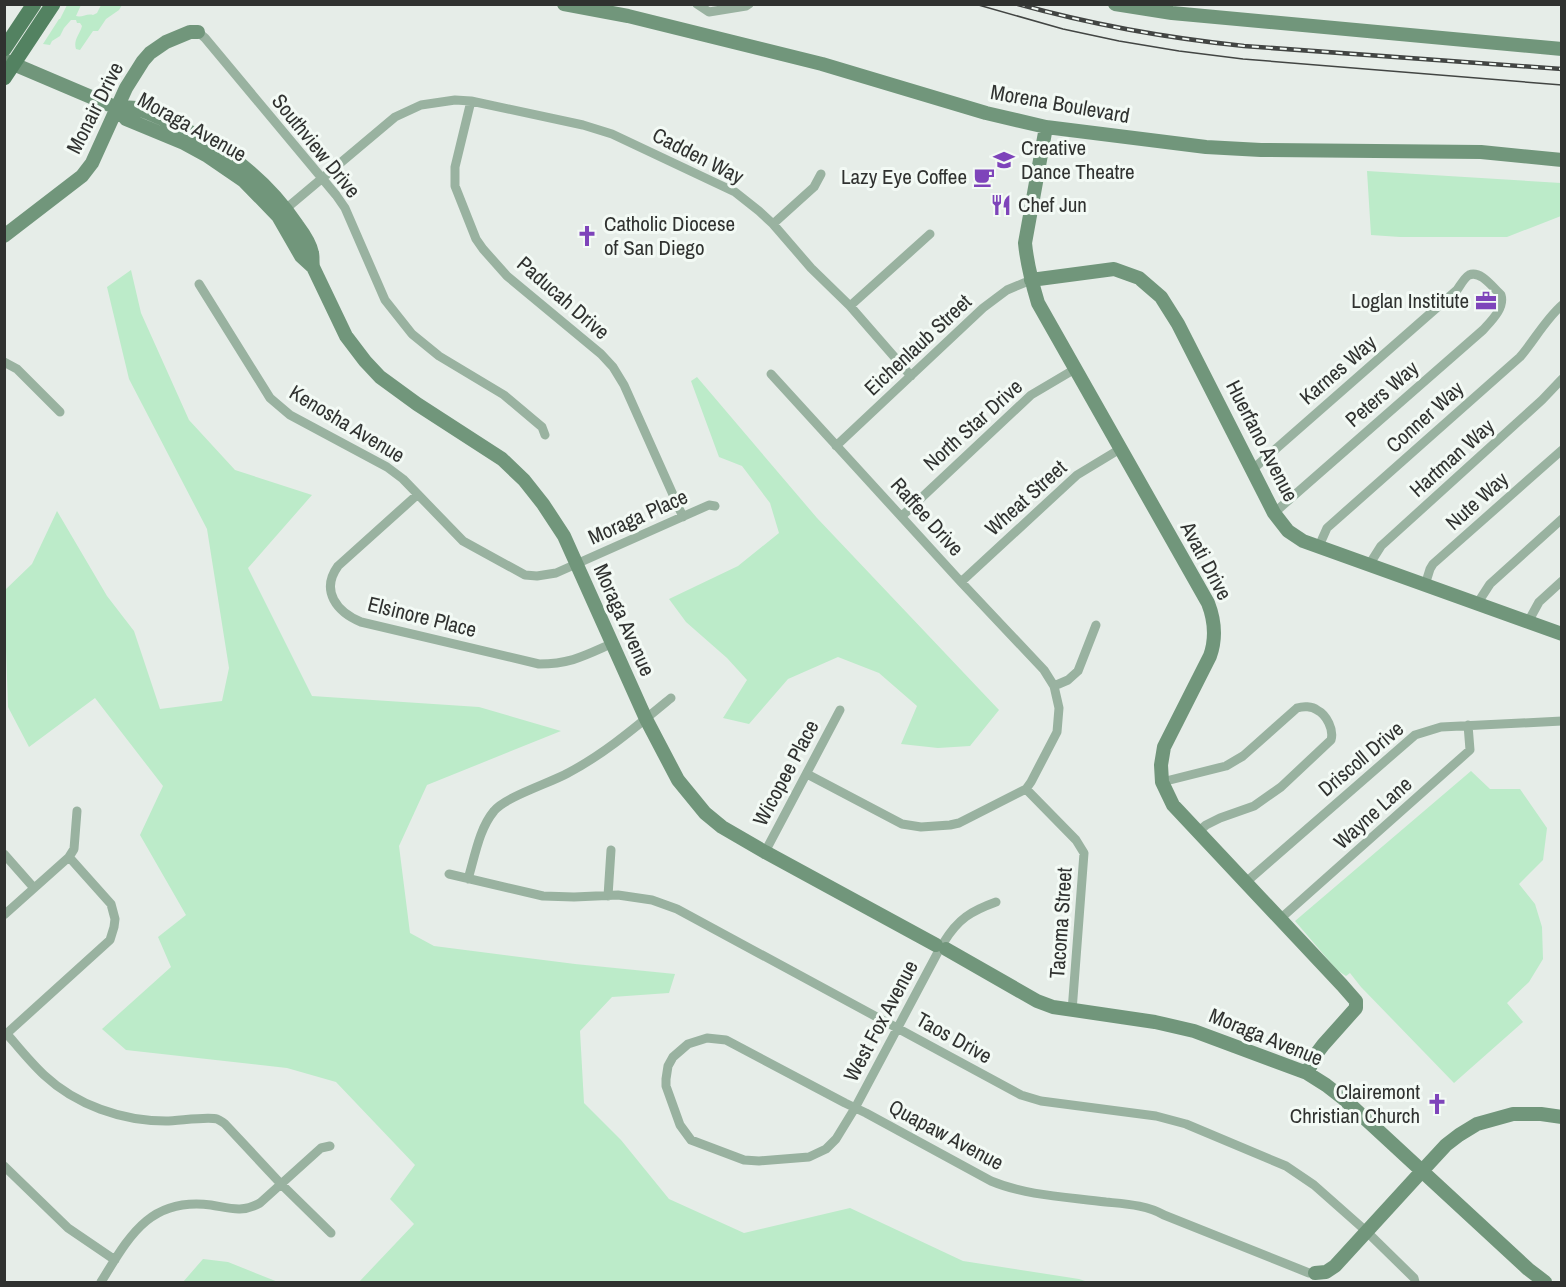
<svg xmlns="http://www.w3.org/2000/svg" width="1566" height="1287" viewBox="0 0 1566 1287" font-family="'Archivo Narrow',sans-serif">
<style>
.green{fill:#bcebc9}
.lines{fill:none;stroke-linecap:round;stroke-linejoin:round}
.street{stroke:#99b2a0;stroke-width:9}
.secondary{stroke:#71967b;stroke-width:14}
.primary{stroke:#538261;stroke-width:15}
.tram{stroke:#424543;stroke-width:1.5}
.rail-casing{stroke:#424543;stroke-width:4.5}
.rail{stroke:#f3faf5;stroke-width:2;stroke-dasharray:7;stroke-linecap:butt}
.labels{text-anchor:middle;stroke-width:6;stroke-linejoin:round;paint-order:stroke}
.street-label{font-size:21px;fill:#303230;stroke:#f3faf5}
.poi-label{font-size:21px;fill:#303230;stroke:#f3faf5;text-anchor:start}
</style>
<rect width="100%" height="100%" fill="#e6ede8"/>
<!-- green -->
<path class="green" d="M67 5H81L76 16C82 18 87 13 93 15L97 13 101 5H122L119 10 106 19 98 31H93L80 50 76 49C73 40 80 34 82 26L80 23H77L76 20H71L64 28 60 36 52 41 50 45 43 44 59 19H60Z
M1367 171 1561 183V216L1507 237H1400L1371 235Z
M131 270 141 313 189 420 235 470 312 495 248 568 312 696 479 707 561 731 427 785 399 846 410 933 434 946 575 964 675 974 669 993 612 997 580 1031 584 1103 621 1140 669 1199 744 1233 850 1208 963 1261 1079 1279 1088 1282H359L414 1224 390 1199 415 1165 336 1082 287 1068 126 1050 102 1029 171 967 158 937 186 915 140 835 163 786 95 698 29 747 8 707 4 591 32 564 57 511 107 596 134 631 160 709 222 701 229 668 207 529 129 379 107 287Z
M697 377 817 518 999 710 970 746 938 748 901 744 917 706 879 673 838 657 788 679 749 724 723 718 747 680 727 658 686 622 669 599 738 566 779 533 770 503 742 466 719 457 691 381Z
M1471 771 1490 789H1520L1547 828 1543 860 1519 884 1535 904 1542 927 1543 959 1529 982 1507 1003 1523 1022 1454 1083 1361 987 1350 973 1346 976 1337 970 1295 921Z
M203 1259 228 1262 278 1282H183Z"/>
<g class="lines">
<!-- street -->
<path class="street" d="M697 4 709 12 746 6 749 4
M198 32 205 38 336 195 345 208 385 300 412 334 439 356 504 395 542 427 545 435
M471 101 455 167V186L476 239 483 249 507 276 601 354 613 367 624 385 683 517
M282 212 395 117 421 105 455 100 471 101 583 125 612 134 735 192 759 211 773 224 811 268 850 306 911 376
M773 224 814 187 821 174
M199 284 270 398 290 415 387 467 403 479 463 541 525 575 537 576 556 573 709 505 715 506
M850 306 930 234
M4 362 17 369 60 412
M771 374 961 582 1044 670 1054 686 1059 708 1057 732 1031 782 1026 789 959 823 950 825 921 827 902 824 807 774
M836 446 983 308 1007 290 1031 280
M1253 469 1457 290C1460 286 1464 278 1469 275 1481 270 1493 288 1501 295 1505 308 1491 321 1483 330L1274 513
M417 495 338 566C320 591 337 612 361 622L539 664C570 664 584 656 611 644
M902 516 1031 395 1075 369
M1319 546 1327 528 1520 357C1534 341 1545 320 1562 305
M1369 565 1381 546 1542 400 1562 379
M961 582 1077 475 1120 449
M1425 585 1430 569 1433 564 1562 450
M1477 604 1490 584 1562 519
M1528 622 1539 602 1562 581
M1054 686 1068 680 1078 671 1096 625
M1162 782 1226 766 1243 756 1297 708C1303 706 1312 706 1317 710 1327 715 1334 730 1331 740L1281 787 1254 806 1220 818 1206 825 1198 832
M1026 789 1076 840 1084 853 1072 1011
M765 852 840 710
M4 854 34 888
M449 874 543 896 574 897 618 895 652 900 677 909 1021 1095 1041 1101 1156 1116 1186 1124 1286 1166 1314 1185 1366 1231 1414 1278 1415 1282
M468 879C475 856 479 829 494 811 505 797 550 783 568 773 606 753 638 725 671 698
M1245 883 1415 735 1441 727 1562 721
M608 896 611 850
M4 915 69 857 74 849 77 811
M1280 919 1470 750 1468 725
M944 942C958 919 971 911 996 902
M938 952 855 1108 836 1139 826 1149 809 1157 759 1161 744 1160 691 1140 680 1125 666 1086V1079L668 1066 673 1057 688 1044 707 1038 726 1040 845 1103 866 1113 991 1181C1027 1196 1068 1197 1106 1202 1126 1204 1147 1205 1164 1215L1309 1273H1315
M7 1034C19 1048 31 1063 44 1075 76 1105 122 1121 166 1121 178 1121 208 1116 217 1119 220 1120 222 1122 225 1124L281 1184 331 1233
M4 1036 110 940 114 927 115 919 111 904 69 857
M4 1166 68 1228 115 1260
M101 1282C129 1237 149 1197 211 1205 230 1208 242 1213 260 1203L321 1148 330 1146"/>
<!-- secondary -->
<path class="secondary" d="M564 4 628 16 822 64 986 113 1046 127 1206 147 1261 150 1481 152 1562 160
M1115 4 1172 13 1562 49
M4 60 117 108C123 108 130 107 136 108 145 111 156 116 165 120 218 143 265 177 297 225 303 233 310 243 312 253 313 257 312 262 313 267
M117 108 126 119 184 143 206 155 244 181 278 216 301 256 313 267 346 336 365 361 380 377 417 404 502 459 524 480 543 504 564 536 646 719 678 780 705 813 722 827 765 852 936 945
M1046 127 1025 243C1027 264 1032 283 1038 303L1208 603C1215 621 1216 639 1210 656L1164 747 1161 765 1162 782 1173 805 1342 985 1356 1001V1008L1323 1045 1317 1053 1307 1073
M4 236 82 176 92 163 126 88 143 61 150 53 166 42 190 32H198
M1031 280 1114 269 1139 278 1161 297 1178 324 1274 513 1288 531 1303 541 1562 634
M946 949 1037 1001 1053 1007 1155 1022 1194 1031 1307 1073 1326 1085 1344 1099 1528 1269 1545 1282
M1315 1273 1326 1272 1335 1266 1422 1171 1446 1145 1459 1135 1477 1124 1513 1114H1541L1562 1117"/>
<!-- primary -->
<path class="primary" d="M4 49 34 4
M4 78 53 4"/>
<!-- tram -->
<path class="tram" d="M975 4 1063 29 1119 41 1179 51 1243 59 1562 85"/>
<defs>
<path id="rail" d="M1018 4C1093 25 1167 38 1244 46L1562 69"/>
</defs>
<!-- rail casing -->
<use href="#rail" class="rail-casing"/>
<!-- rail -->
<use href="#rail" class="rail"/>
</g>
<!-- icons -->
<defs>
<symbol id="school-bare" viewBox="-9 -9 18 18"><path d="M0-5L7-2L0 1L-7-2ZM-4 1L0 2.5L4 1V4Q0 6-4 4Z" fill="#7e44ba" stroke="#f3faf5" stroke-width="2.5" paint-order="stroke"/></symbol>
<symbol id="cafe-bare" viewBox="-9 -9 18 18"><path d="M-5.5-4.5H6V0H3Q3 3.5 0 3.5H-2.5Q-5.5 3.5-5.5 0ZM3-3.2v2h1.7v-2ZM-6 4.5H4V6H-6Z" fill="#7e44ba" stroke="#f3faf5" stroke-width="2.5" paint-order="stroke"/></symbol>
<symbol id="restaurant-bare" viewBox="-9 -9 18 18"><path d="M-5-6h1v4h1v-4h1v4h1v-4h1v5L-1.5 .5V6h-2V.5L-5-1ZM5-6V6H3V1.5H1.5Q1.5-4 5-6Z" fill="#7e44ba" stroke="#f3faf5" stroke-width="2.5" paint-order="stroke"/></symbol>
<symbol id="church-bare" viewBox="-9 -9 18 18"><path d="M-1.2-6h2.4v3.5h3.3v2.4h-3.3V6h-2.4V-.1h-3.3v-2.4h3.3Z" fill="#7e44ba" stroke="#f3faf5" stroke-width="2.5" paint-order="stroke"/></symbol>
<symbol id="office-bare" viewBox="-9 -9 18 18"><path d="M-6-3h4V-5.5h4V-3h4V5H-6ZM-1-4.5V-3h2v-1.5ZM-6 0V1H6V0Z" fill="#7e44ba" stroke="#f3faf5" stroke-width="2.5" paint-order="stroke"/></symbol>
</defs>
<g fill-rule="evenodd">
<use href="#school-bare" x="989" y="145" width="30" height="30"/>
<use href="#cafe-bare" x="969" y="162" width="30" height="30"/>
<use href="#restaurant-bare" x="986" y="190" width="30" height="30"/>
<use href="#church-bare" x="572" y="221" width="30" height="30"/>
<use href="#office-bare" x="1471" y="286" width="30" height="30"/>
<use href="#church-bare" x="1422" y="1089" width="30" height="30"/>
</g>
<g class="labels">
<!-- street labels -->
<g class="street-label">
<text transform="translate(1060 104) rotate(10)" y="7">Morena Boulevard</text>
<text transform="translate(95 108) rotate(-63)" y="7">Monair Drive</text>
<text transform="translate(192 127) rotate(29)" y="7">Moraga Avenue</text>
<text transform="translate(316 146) rotate(51)" y="7">Southview Drive</text>
<text transform="translate(698 156) rotate(27)" y="7">Cadden Way</text>
<text transform="translate(563 298) rotate(41)" y="7">Paducah Drive</text>
<text transform="translate(918 345) rotate(-43)" y="7">Eichenlaub Street</text>
<text transform="translate(1338 370) rotate(-41)" y="7">Karnes Way</text>
<text transform="translate(1382 394) rotate(-41)" y="7">Peters Way</text>
<text transform="translate(1425 417) rotate(-42)" y="7">Conner Way</text>
<text transform="translate(347 424) rotate(31)" y="7">Kenosha Avenue</text>
<text transform="translate(973 425) rotate(-42)" y="7">North Star Drive</text>
<text transform="translate(1262 441) rotate(63)" y="7">Huerfano Avenue</text>
<text transform="translate(1452 458) rotate(-42)" y="7">Hartman Way</text>
<text transform="translate(1026 498) rotate(-42)" y="7">Wheat Street</text>
<text transform="translate(1477 501) rotate(-42)" y="7">Nute Way</text>
<text transform="translate(638 517) rotate(-24)" y="7">Moraga Place</text>
<text transform="translate(927 517) rotate(48)" y="7">Raffee Drive</text>
<text transform="translate(1206 561) rotate(62)" y="7">Avati Drive</text>
<text transform="translate(422 617) rotate(14)" y="7">Elsinore Place</text>
<text transform="translate(624 620) rotate(66)" y="7">Moraga Avenue</text>
<text transform="translate(1361 759) rotate(-40)" y="7">Driscoll Drive</text>
<text transform="translate(786 773) rotate(-62)" y="7">Wicopee Place</text>
<text transform="translate(1373 813) rotate(-42)" y="7">Wayne Lane</text>
<text transform="translate(1061 923) rotate(-86)" y="7">Tacoma Street</text>
<text transform="translate(881 1021) rotate(-62)" y="7">West Fox Avenue</text>
<text transform="translate(1266 1037) rotate(22)" y="7">Moraga Avenue</text>
<text transform="translate(954 1038) rotate(29)" y="7">Taos Drive</text>
<text transform="translate(946 1135) rotate(28)" y="7">Quapaw Avenue</text>
</g>
<!-- poi labels -->
<g class="poi-label">
<text x="1021" y="155">Creative<tspan x="1021" dy="24">Dance Theatre</tspan></text>
<text x="967" y="184" text-anchor="end">Lazy Eye Coffee</text>
<text x="1018" y="212">Chef Jun</text>
<text x="604" y="231">Catholic Diocese<tspan x="604" dy="24">of San Diego</tspan></text>
<text x="1469" y="308" text-anchor="end">Loglan Institute</text>
<text x="1420" y="1099" text-anchor="end">Clairemont<tspan x="1420" dy="24">Christian Church</tspan></text>
</g>
</g>
<!-- border -->
<rect width="1566" height="1287" fill="none" stroke="#303230" stroke-width="12"/>
</svg>
